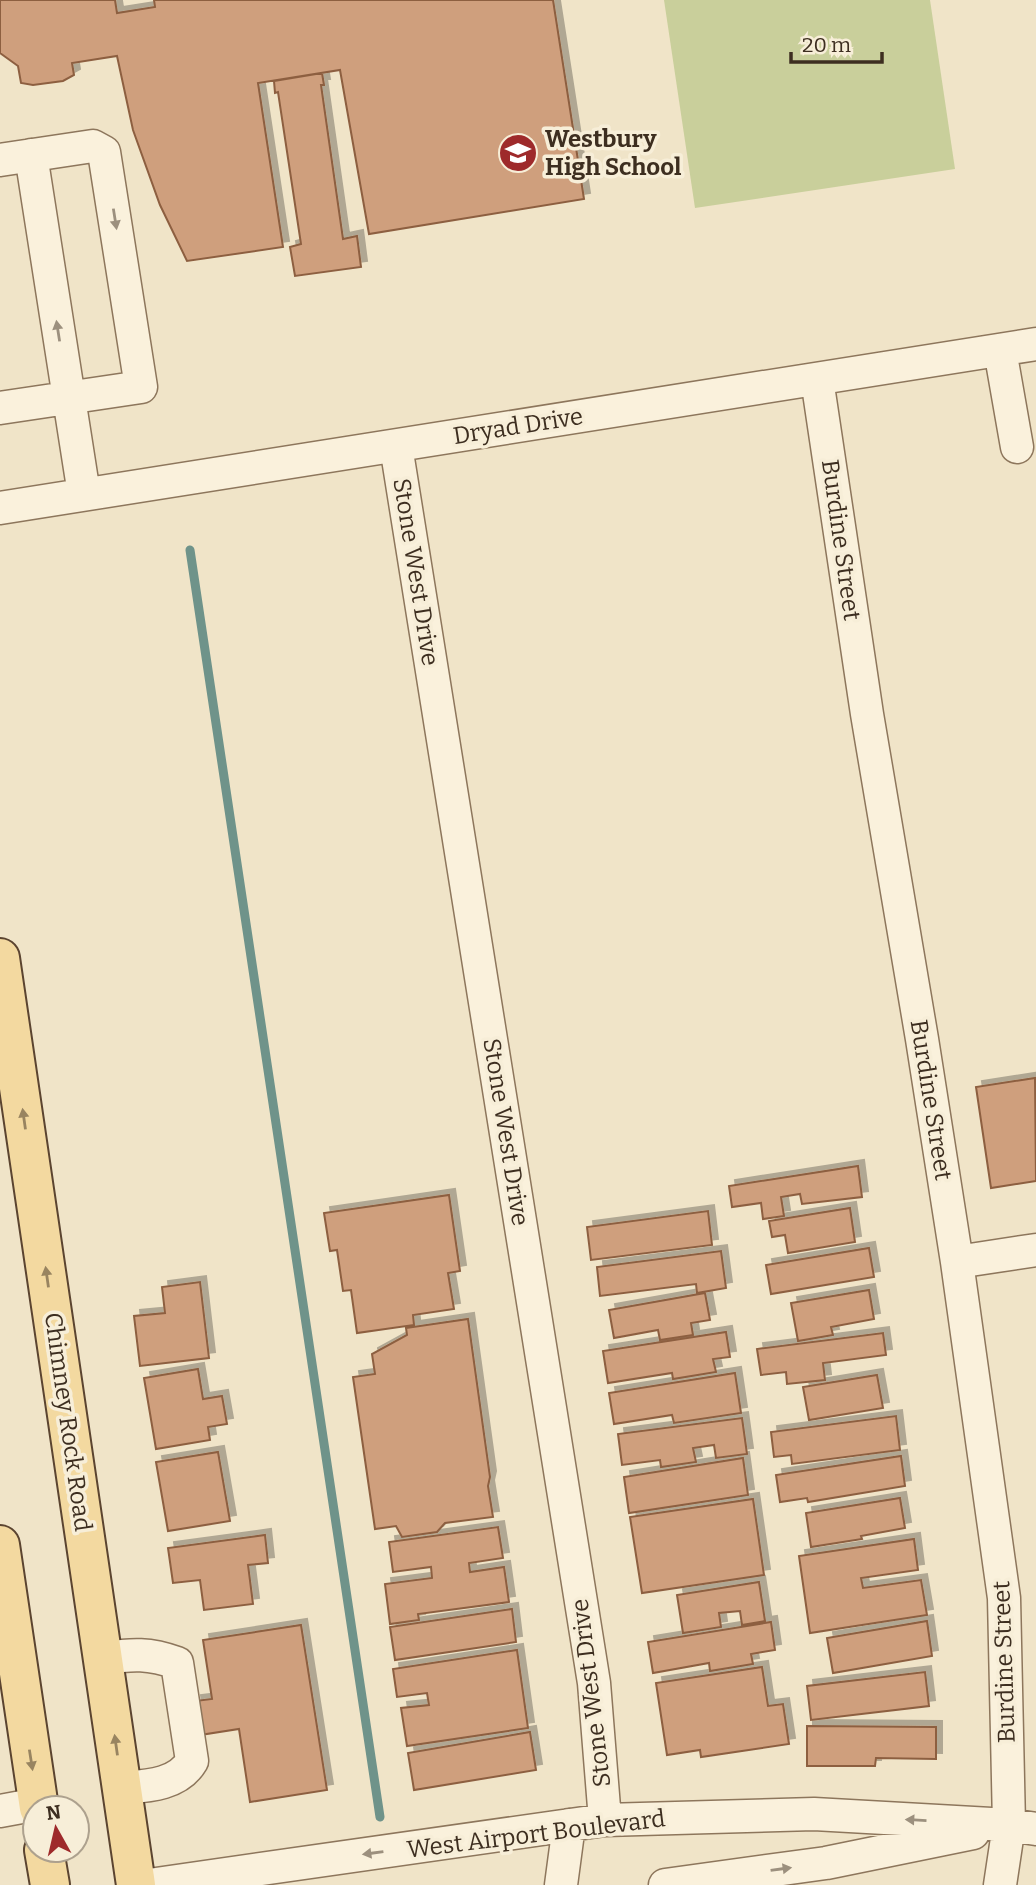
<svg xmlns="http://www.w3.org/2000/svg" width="1036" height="1885" viewBox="0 0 1036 1885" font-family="Bitter,serif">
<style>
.green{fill:#c9cf9b}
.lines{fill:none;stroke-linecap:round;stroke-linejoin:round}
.stream{stroke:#6f938a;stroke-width:9}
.building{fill:#cf9f7d;stroke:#8d5f41;stroke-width:2;filter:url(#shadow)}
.minor-casing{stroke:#8d765c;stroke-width:35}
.major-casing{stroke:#5b4430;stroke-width:42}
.minor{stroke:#faf1dc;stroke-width:32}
.major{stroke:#f3d9a0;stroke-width:38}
.oneway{fill:#9c907e}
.oneway2{fill:#988460}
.labels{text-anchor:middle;stroke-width:7;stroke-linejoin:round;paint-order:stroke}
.poi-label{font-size:24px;font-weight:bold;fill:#3d2e20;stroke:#f7eed8;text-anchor:start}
.street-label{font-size:24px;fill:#3d2e20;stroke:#f7eed8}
</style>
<defs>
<filter id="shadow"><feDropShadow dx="6" dy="-6" stdDeviation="0" flood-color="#0004"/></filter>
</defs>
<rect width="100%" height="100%" fill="#f0e4c8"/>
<!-- green -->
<path class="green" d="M664 0H930L955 169 695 208Z"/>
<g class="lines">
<!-- stream -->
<path class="stream" d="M190 550 380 1817"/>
</g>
<!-- building -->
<path class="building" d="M0 0H115L117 13 155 7 154 0H553L584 199 369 234 340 70 258 83 283 247 187 261 160 205 133 130 117 56 72 63 74 75 63 81 33 85 21 83 18 66 0 53Z
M322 73 324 85H321L343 239 357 236 361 267 295 276 290 247 301 244 278 92 275 93 274 81Z
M1035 1078 1036 1181 991 1188 976 1087Z
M858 1166 862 1197 802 1204 800 1194 781 1197 784 1216 763 1219 761 1203 732 1207 729 1186Z
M449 1195 460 1271 448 1273 454 1309 413 1315 414 1325 357 1333 351 1290 343 1291 337 1250 330 1251 324 1213Z
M850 1208 855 1242 788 1253 785 1235 772 1237 769 1221Z
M708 1211 712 1245 591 1260 587 1227Z
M869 1248 874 1277 771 1294 766 1265Z
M721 1251 726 1288 697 1293 696 1284 600 1296 597 1267Z
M200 1282 209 1358 140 1366 134 1316 165 1313 162 1287Z
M869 1290 874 1319 831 1327 833 1335 798 1341 791 1303Z
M705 1293 710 1320 691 1323 693 1335 660 1340 658 1330 614 1338 609 1310Z
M468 1319 490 1477 488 1486 493 1517 445 1523 437 1532 402 1537 396 1526 375 1529 353 1377 375 1374 372 1354 407 1335 406 1328Z
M726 1332 730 1357 713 1359 716 1372 673 1379 672 1373 608 1383 603 1351Z
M883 1333 886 1355 823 1363 825 1380 787 1384 786 1372 761 1375 757 1349Z
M198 1369 203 1399 222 1396 227 1424 208 1427 210 1440 156 1449 144 1378Z
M735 1373 741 1413 674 1423 672 1415 614 1424 609 1393Z
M877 1375 883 1408 809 1420 803 1387Z
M896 1416 900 1450 792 1464 791 1455 774 1457 771 1432Z
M742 1418 747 1454 716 1458 714 1445 693 1448 696 1462 661 1467 660 1460 622 1465 618 1434Z
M218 1452 230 1521 168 1531 156 1462Z
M901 1456 905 1486 808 1502 807 1498 780 1502 776 1475Z
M743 1458 748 1495 629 1513 624 1477Z
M900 1498 905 1528 861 1536 862 1539 811 1547 806 1513Z
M753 1499 764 1575 642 1593 630 1517Z
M498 1527 503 1558 469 1563 470 1572 504 1567 509 1602 418 1614 419 1620 390 1624 385 1584 432 1578 431 1567 393 1572 389 1542Z
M265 1535 268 1563 248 1565 253 1604 204 1610 200 1580 173 1583 168 1548Z
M914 1539 918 1570 861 1578 863 1588 921 1580 927 1615 810 1633 799 1556Z
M759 1582 765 1621 742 1625 740 1611 719 1613 721 1627 683 1633 677 1595Z
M512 1609 516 1642 395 1660 390 1627Z
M927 1621 932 1656 833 1673 827 1638Z
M771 1622 775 1650 751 1654 753 1664 710 1671 709 1663 653 1673 648 1642Z
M301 1625 327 1790 250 1802 239 1729 200 1735 195 1701 212 1699 203 1640Z
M517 1650 528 1728 407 1746 401 1708 429 1705 427 1693 397 1697 393 1669Z
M762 1667 768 1706 783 1704 789 1744 701 1757 700 1750 667 1755 656 1683Z
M925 1672 929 1706 811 1720 807 1686Z
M807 1726 936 1727V1759L876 1758 875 1766H807Z
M530 1732 536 1770 414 1790 408 1753Z"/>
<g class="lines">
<defs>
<path id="minor" d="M31 155 84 494
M0 160 93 146 104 152 141 387 0 408
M1000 350 1017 447
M817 379 867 714 922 1039 957 1262 1004 1598 1009 1825 1000 1885
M396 446 594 1683 605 1820
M0 508 1036 344
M957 1262 1036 1250
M103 1658C133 1654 149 1653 177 1663L192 1761C178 1785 147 1786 122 1788
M0 1811 38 1804
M149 1885 605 1820 814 1814 1009 1825 1036 1829
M561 1885 569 1825
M665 1885 826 1863 973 1833"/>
<path id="major" d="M0 958 136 1885
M0 1545 39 1808
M44 1850 50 1885"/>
</defs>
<!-- minor casing -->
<use href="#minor" class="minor-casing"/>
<!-- major casing -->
<use href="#major" class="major-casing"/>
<!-- minor -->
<use href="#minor" class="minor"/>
<!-- major -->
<use href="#major" class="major"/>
</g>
<!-- one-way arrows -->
<defs><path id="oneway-solid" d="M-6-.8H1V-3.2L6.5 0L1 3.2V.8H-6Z" transform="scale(1.75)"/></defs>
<g class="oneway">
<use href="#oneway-solid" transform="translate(115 219) rotate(81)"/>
<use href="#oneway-solid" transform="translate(58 331) rotate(-99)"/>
<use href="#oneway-solid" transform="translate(916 1820) rotate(-177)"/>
<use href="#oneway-solid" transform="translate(373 1853) rotate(172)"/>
<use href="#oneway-solid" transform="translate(781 1869) rotate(-8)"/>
</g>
<g class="oneway2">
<use href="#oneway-solid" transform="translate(24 1119) rotate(-98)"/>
<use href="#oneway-solid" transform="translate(47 1277) rotate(-98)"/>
<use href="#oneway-solid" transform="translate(116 1745) rotate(-98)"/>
<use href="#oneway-solid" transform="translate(31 1760) rotate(81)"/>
</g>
<!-- icons -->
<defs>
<symbol id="school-disc" viewBox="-11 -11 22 22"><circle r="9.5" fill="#9e2a2b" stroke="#f7eed8"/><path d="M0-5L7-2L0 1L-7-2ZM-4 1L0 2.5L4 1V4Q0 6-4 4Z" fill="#fff"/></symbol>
</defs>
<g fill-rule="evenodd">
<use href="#school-disc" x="496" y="131" width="44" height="44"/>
</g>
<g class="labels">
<!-- poi labels -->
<g class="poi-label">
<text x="545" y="147">Westbury<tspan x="545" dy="28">High School</tspan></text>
</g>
<!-- street labels -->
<g class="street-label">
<text transform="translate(518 426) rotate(-9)" y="8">Dryad Drive</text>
<text transform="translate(841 540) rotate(82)" y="8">Burdine Street</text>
<text transform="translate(416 572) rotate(81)" y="8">Stone West Drive</text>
<text transform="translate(931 1100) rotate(81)" y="8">Burdine Street</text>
<text transform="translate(506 1132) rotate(81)" y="8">Stone West Drive</text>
<text transform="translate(68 1422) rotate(82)" y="8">Chimney Rock Road</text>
<text transform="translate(1004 1662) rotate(-92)" y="8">Burdine Street</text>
<text transform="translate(591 1693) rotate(-97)" y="8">Stone West Drive</text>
<text transform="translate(536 1834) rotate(-7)" y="8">West Airport Boulevard</text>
</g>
</g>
<!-- north arrow -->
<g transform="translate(56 1829) rotate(352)"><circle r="33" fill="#f7eed8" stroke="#ada18e" stroke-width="2"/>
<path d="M0-5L12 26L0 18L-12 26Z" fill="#9e2a2b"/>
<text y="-10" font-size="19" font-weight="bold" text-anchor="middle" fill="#3d2e20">N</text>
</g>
<!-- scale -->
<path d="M791 52v10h91v-10" fill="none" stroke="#3d2e20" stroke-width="3.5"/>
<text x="802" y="52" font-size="21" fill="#3d2e20" stroke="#f7eed8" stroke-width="5" paint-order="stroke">20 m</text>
</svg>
